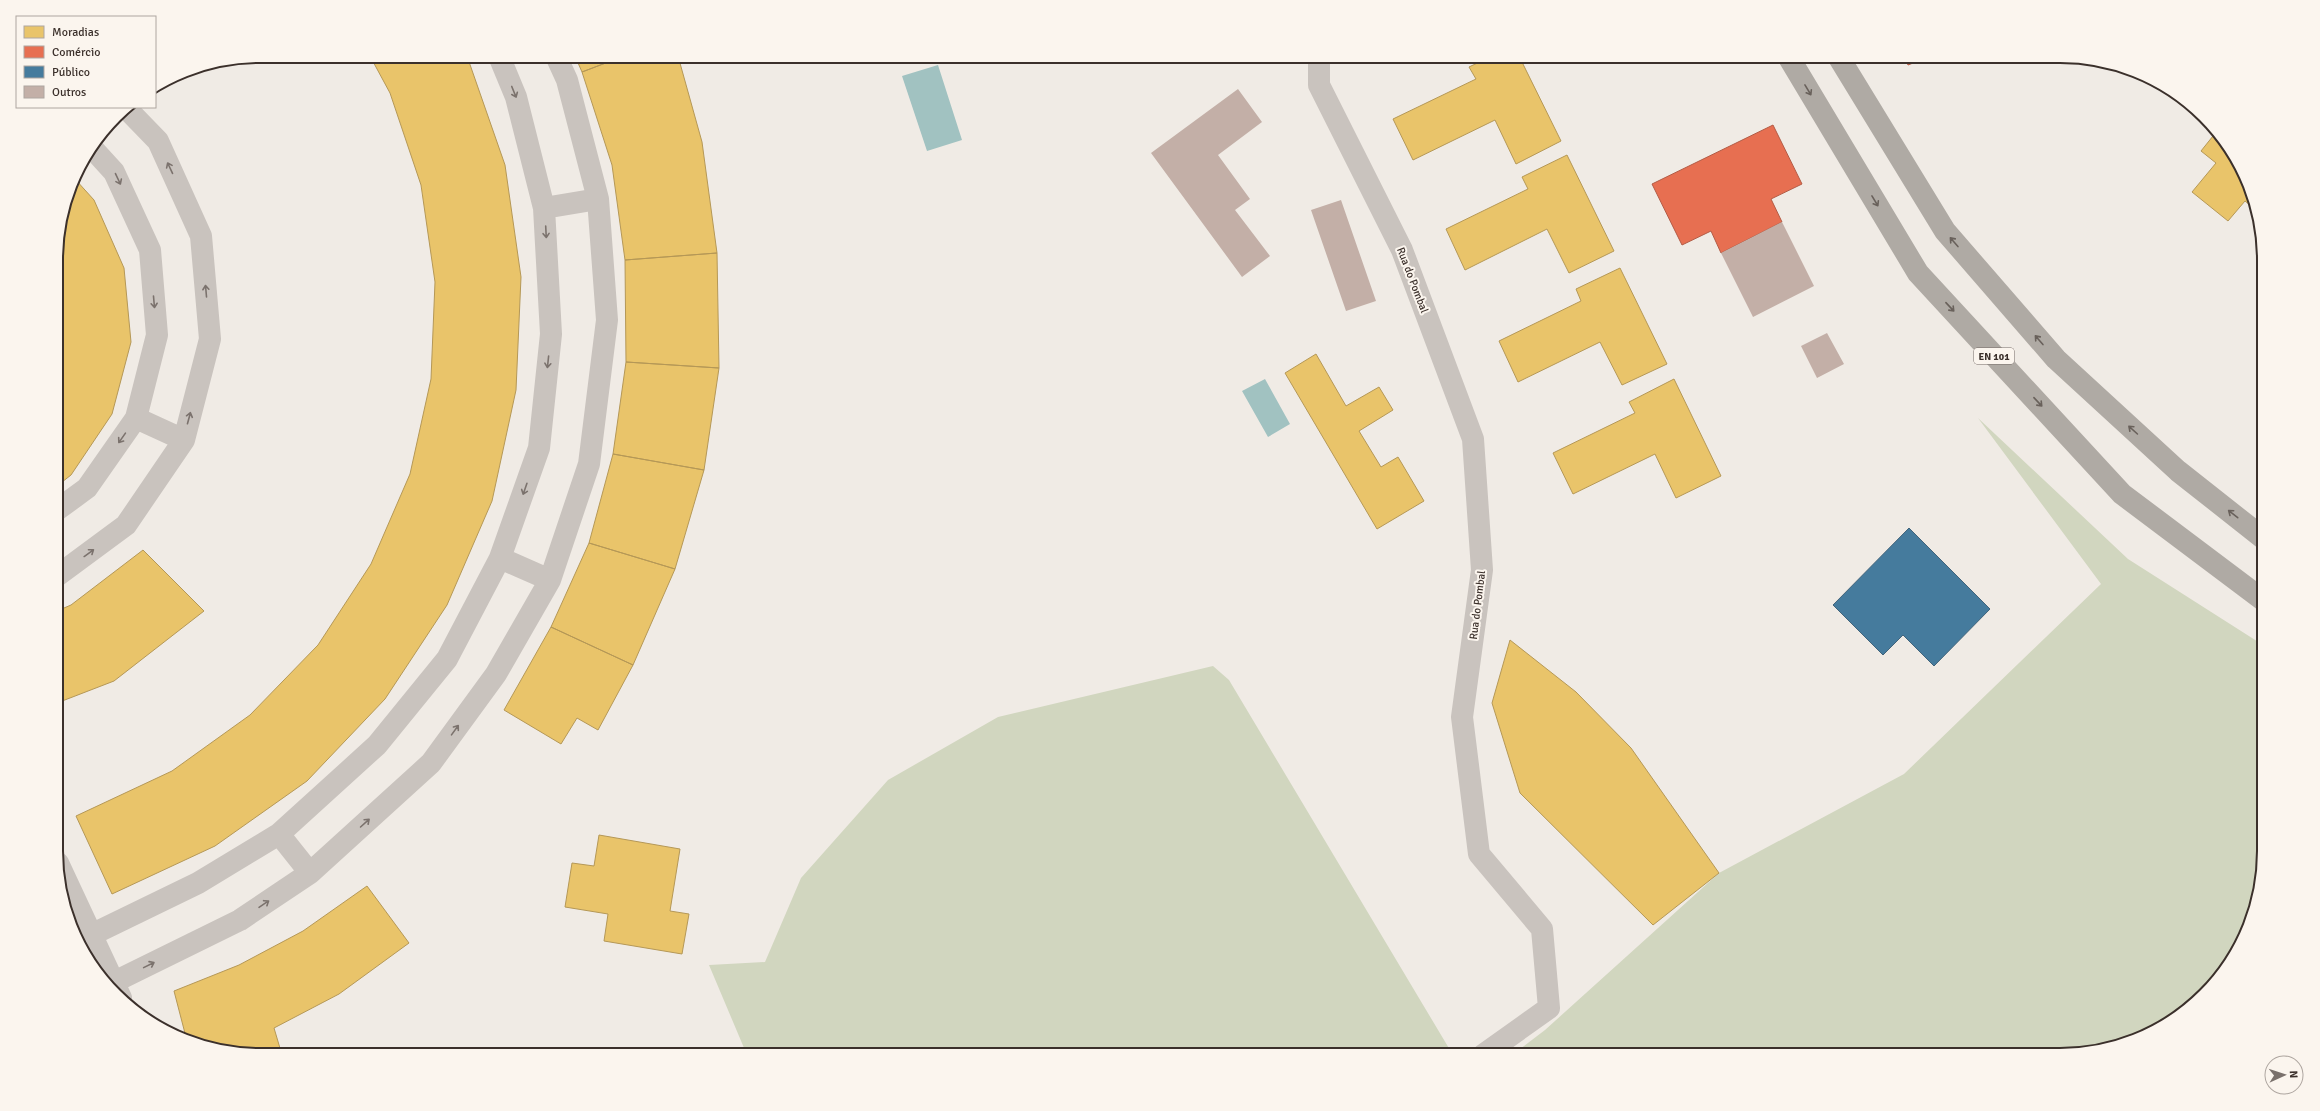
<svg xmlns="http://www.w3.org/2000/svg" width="2320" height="1111" viewBox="0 0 2320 1111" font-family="Signika,sans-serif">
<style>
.green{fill:#d1d6bf}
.water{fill:#a1c2c1}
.homes{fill:#e9c46a;stroke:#b59857}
.shops{fill:#e76f51;stroke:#b35c46}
.public{fill:#457b9d;stroke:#42647b}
.building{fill:#c3afa7}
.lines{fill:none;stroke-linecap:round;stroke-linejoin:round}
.minor{stroke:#c9c3be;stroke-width:22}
.highway{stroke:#afaaa4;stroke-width:22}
.oneway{stroke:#69615b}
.oneway2{stroke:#7b726d}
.labels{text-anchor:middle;stroke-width:4;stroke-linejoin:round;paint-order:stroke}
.shield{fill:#fbf5ee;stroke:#756b66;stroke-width:1}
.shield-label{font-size:10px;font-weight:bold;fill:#3b302b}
.street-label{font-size:11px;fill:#3b302b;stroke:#fbf5ee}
.rim{fill:none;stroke:#3b302b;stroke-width:2}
</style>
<rect width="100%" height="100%" fill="#f0ebe5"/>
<!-- green -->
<path class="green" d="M1978 418 2128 559 2263 645 2264 851 2248 929 2214 985 2174 1020 2125 1044 2073 1055H1512L1545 1030 1719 873 1904 774 2101 584Z
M1213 666 1229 680 1453 1055H747L709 965 765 962 801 878 888 780 998 717Z"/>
<!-- water -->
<path class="water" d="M938 65 962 140 927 151 902 76Z
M1265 379 1290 424 1268 437 1242 391Z"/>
<!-- homes -->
<path class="homes" d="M370 56H467L505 165 521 277 516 390 492 501 447 605 385 699 307 781 215 846 112 894 76 816 172 771 250 715 318 645 371 564 410 474 431 379 435 282 421 185 390 93Z
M575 56H624L582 72Z
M624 56H678L702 142 717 253 625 260 612 165 582 72Z
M1492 56H1519L1561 141 1516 164 1495 120 1413 160 1393 119 1476 79 1469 67Z
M2217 131 2249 182 2256 210 2245 201 2228 221 2192 192 2216 163 2201 151Z
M1567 155 1614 251 1569 273 1547 229 1465 270 1446 229 1528 189 1522 177Z
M75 179 94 200 124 268 131 342 112 414 71 475 57 486 56 246Z
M717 253 719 368 626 362 625 260Z
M1620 268 1667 364 1622 385 1600 342 1518 382 1499 341 1581 301 1576 289Z
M1316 354 1346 406 1379 387 1393 410 1359 431 1381 467 1398 457 1424 501 1377 529 1285 373Z
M626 362 719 368 704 470 613 454Z
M1674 379 1721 476 1676 498 1655 454 1573 494 1553 453 1635 413 1629 402Z
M613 454 704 470 675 569 589 543Z
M589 543 675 569 633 665 551 627Z
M143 550 204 611 114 681 57 703V611L71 605Z
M551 627 633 665 598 730 577 718 561 744 504 710Z
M1510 640 1576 692 1631 748 1719 873 1653 925 1520 793 1492 703Z
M599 835 680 849 670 911 689 914 682 954 604 941 608 914 565 907 572 863 594 866Z
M367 886 409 943 339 994 274 1028 282 1055H260L187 1041 174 991 239 965 303 931Z"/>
<!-- shops -->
<path class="shops" d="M1904 56H1931L1908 65Z
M1773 125 1802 184 1771 199 1782 222 1721 253 1711 231 1682 245 1652 184Z"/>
<!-- public -->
<path class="public" d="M1909 528 1990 609 1934 666 1903 635 1883 655 1833 605Z"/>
<!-- building -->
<path class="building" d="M1238 89 1262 122 1218 155 1250 199 1235 210 1270 256 1242 277 1151 153Z
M1341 200 1376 301 1346 311 1311 210Z
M1782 222 1814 286 1753 317 1721 253Z
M1827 333 1844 364 1817 378 1801 346Z"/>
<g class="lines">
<!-- minor -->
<path class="minor" d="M1319 56V85L1402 250 1473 439 1482 570 1462 717 1479 854 1542 929 1549 1008 1483 1055
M544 208 598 199
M136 418 184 440
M57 510 87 488 136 418 157 335 150 250 114 172 93 149
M500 558 550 580
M57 576 126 525 184 440 210 339 201 236 158 141 125 107
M279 834 310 873
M58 863 121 998
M91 935 198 883 279 834 377 745 447 659 500 558 539 448 551 334 544 208 516 97 499 56
M114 982 240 920 310 873 431 763 496 674 550 580 589 464 607 320 598 199 567 80 556 56"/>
<!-- highway -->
<path class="highway" d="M1788 56 1918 273 2122 494 2263 600
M1838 56 1945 231 2056 359 2178 471 2263 538"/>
</g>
<!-- one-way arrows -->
<defs><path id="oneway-shaft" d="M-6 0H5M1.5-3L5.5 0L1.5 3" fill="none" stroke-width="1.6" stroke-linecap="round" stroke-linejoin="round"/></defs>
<g class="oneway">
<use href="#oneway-shaft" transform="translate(1808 90) rotate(59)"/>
<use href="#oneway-shaft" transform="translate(1875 201) rotate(59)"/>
<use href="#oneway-shaft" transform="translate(1954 242) rotate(-131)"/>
<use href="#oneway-shaft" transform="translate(1950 307) rotate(47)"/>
<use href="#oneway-shaft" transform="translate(2039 340) rotate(-131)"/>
<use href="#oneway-shaft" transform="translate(2038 402) rotate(47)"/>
<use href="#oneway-shaft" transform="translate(2133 430) rotate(-138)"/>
<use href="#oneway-shaft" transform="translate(2233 514) rotate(-142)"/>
</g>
<g class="oneway2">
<use href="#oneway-shaft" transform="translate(514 92) rotate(68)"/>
<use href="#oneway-shaft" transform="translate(170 168) rotate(-115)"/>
<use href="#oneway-shaft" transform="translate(118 179) rotate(65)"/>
<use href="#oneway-shaft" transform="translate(546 232) rotate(87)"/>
<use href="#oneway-shaft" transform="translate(206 291) rotate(-95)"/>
<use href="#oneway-shaft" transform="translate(154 302) rotate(85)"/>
<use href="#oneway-shaft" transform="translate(548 362) rotate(96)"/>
<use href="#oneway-shaft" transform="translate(189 418) rotate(-75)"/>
<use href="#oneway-shaft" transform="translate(122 438) rotate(125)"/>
<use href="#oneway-shaft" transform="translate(525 489) rotate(109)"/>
<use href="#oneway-shaft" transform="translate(89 553) rotate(-36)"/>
<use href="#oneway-shaft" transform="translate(455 730) rotate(-54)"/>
<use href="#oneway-shaft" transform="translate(365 823) rotate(-42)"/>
<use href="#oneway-shaft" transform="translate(264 904) rotate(-34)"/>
<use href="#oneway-shaft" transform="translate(149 965) rotate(-26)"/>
</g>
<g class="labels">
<!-- shield labels -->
<rect class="shield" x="1974" y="348" width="40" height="16" rx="3"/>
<g class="shield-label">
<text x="1994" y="360">EN 101</text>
</g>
<!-- street labels -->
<g class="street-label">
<text transform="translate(1413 280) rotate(69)" y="4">Rua do Pombal</text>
<text transform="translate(1477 605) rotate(-83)" y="4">Rua do Pombal</text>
</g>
</g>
<!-- crop -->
<path d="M0 0H2320V1111H0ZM260 63H2060A197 197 0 0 1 2257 260V851A197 197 0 0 1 2060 1048H260A197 197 0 0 1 63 851V260A197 197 0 0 1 260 63Z" fill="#fbf5ee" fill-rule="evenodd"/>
<path class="rim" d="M260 63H2060A197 197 0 0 1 2257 260V851A197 197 0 0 1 2060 1048H260A197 197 0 0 1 63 851V260A197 197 0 0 1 260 63Z"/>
<!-- legend -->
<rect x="16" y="16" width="140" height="92" fill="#fbf5ee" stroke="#aea6a0"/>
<rect x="24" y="26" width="20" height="12" fill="#e9c46a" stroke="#aea6a0"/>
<text x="52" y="36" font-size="12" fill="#3b302b">Moradias</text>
<rect x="24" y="46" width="20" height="12" fill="#e76f51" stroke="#aea6a0"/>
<text x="52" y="56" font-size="12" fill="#3b302b">Comércio</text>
<rect x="24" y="66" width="20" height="12" fill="#457b9d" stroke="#aea6a0"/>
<text x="52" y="76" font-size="12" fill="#3b302b">Público</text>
<rect x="24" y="86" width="20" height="12" fill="#c3afa7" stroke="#aea6a0"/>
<text x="52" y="96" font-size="12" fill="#3b302b">Outros</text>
<!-- north arrow -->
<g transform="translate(2284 1075) rotate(87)"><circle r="19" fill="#fbf5ee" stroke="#aea6a0"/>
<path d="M0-3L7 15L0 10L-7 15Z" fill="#7a716c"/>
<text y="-6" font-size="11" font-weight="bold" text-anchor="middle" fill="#3b302b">N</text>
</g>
</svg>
